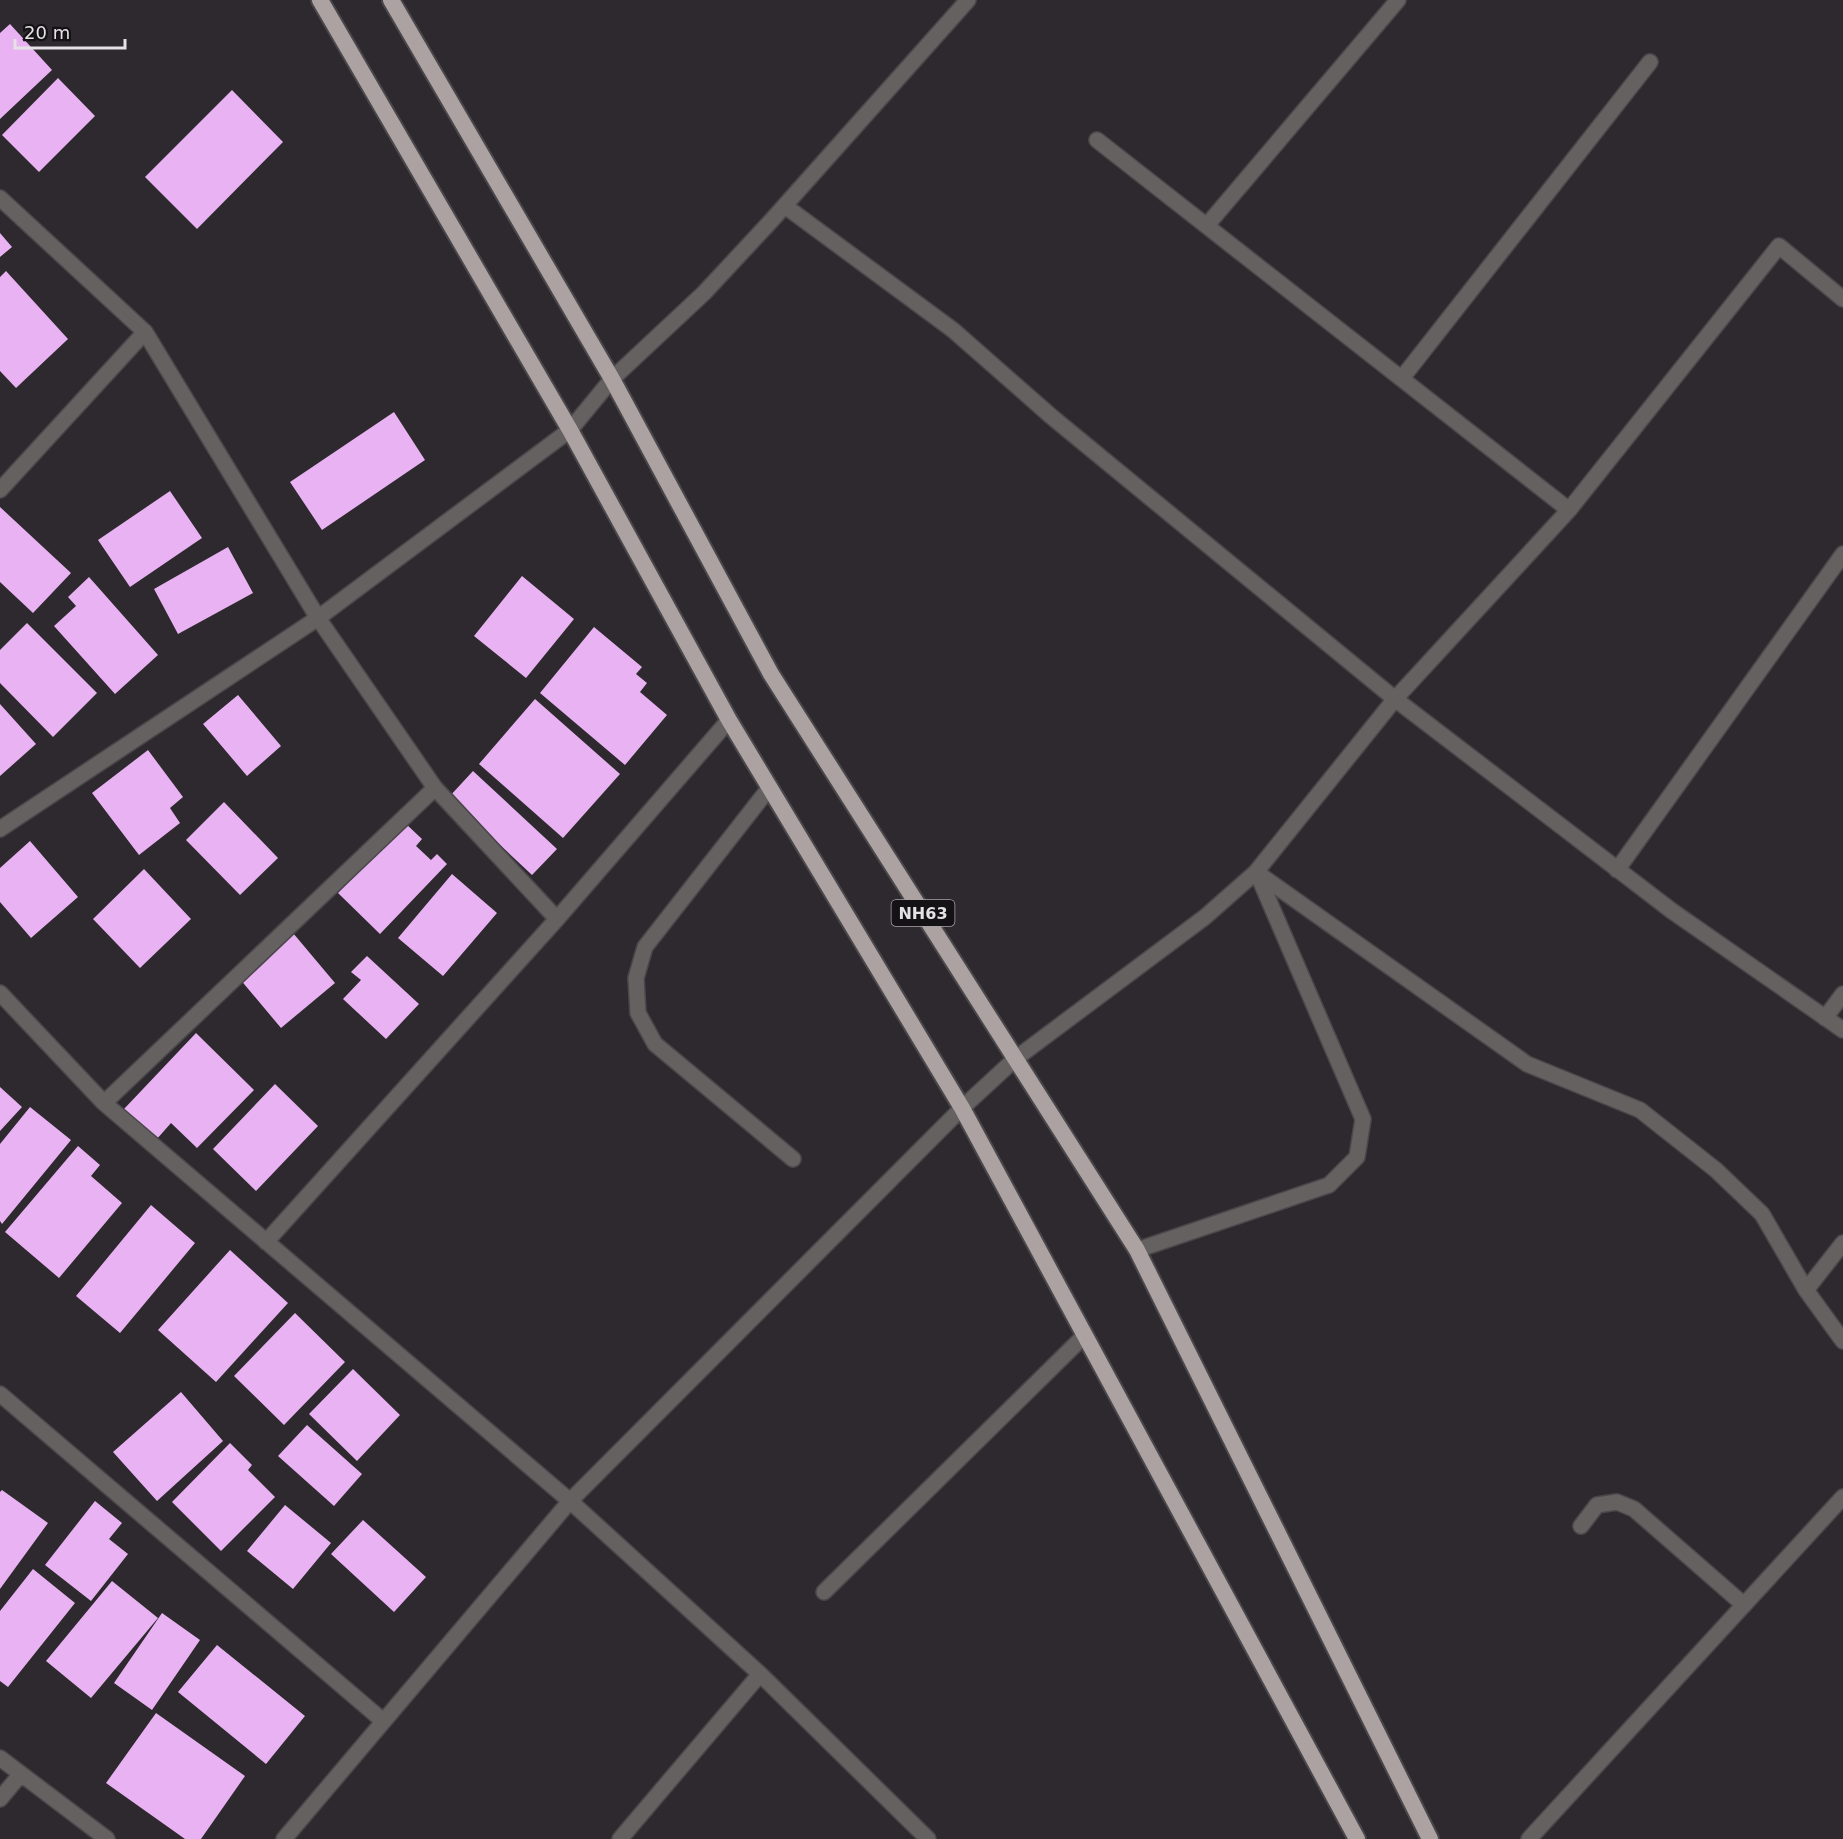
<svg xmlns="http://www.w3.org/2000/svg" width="1843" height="1839" viewBox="0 0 1843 1839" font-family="'DejaVu Sans',sans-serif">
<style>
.building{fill:#e9b2f2}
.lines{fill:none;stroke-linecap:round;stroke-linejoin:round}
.service-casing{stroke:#4a474b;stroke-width:18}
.minor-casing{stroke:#4a474b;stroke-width:18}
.trunk-casing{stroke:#4a474b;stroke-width:20}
.service{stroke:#656161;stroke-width:15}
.minor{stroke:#656161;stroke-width:15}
.trunk{stroke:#aca2a2;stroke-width:16}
.labels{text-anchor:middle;stroke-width:6;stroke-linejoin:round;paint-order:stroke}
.shield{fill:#141215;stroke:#a6a4a7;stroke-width:1.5}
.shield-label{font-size:16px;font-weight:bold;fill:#e5e2e6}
</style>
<rect width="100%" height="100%" fill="#2d292e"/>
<!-- building -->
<path class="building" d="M10 24 52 70 0 119V33Z
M58 78 95 116 39 172 2 135Z
M232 90 283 142 197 229 145 177Z
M0 233 12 247 0 257Z
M6 271 68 339 16 388 0 371V277Z
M394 412 425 460 322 530 290 482Z
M170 491 202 538 130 587 98 540Z
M0 507 71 573 33 613 0 582Z
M228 547 253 593 178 634 154 589Z
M522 576 574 619 526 678 474 636Z
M89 577 158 655 115 694 54 626 76 606 68 597Z
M27 623 97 693 53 737 0 683V650Z
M594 627 642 667 636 674 647 683 640 692 667 715 625 765 540 693Z
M238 695 281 746 247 776 203 724Z
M535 699 620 774 563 838 479 764Z
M0 704 36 744 0 776Z
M148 750 183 797 170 808 180 823 139 855 92 793Z
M473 771 557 849 532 875 449 797Z
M224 802 278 858 240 895 186 840Z
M405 823 422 839 416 846 431 860 437 854 447 864 380 934 338 893Z
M30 841 78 897 31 938 0 902V868Z
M144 869 191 919 140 968 93 919Z
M452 874 497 913 443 976 398 938Z
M293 933 335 983 281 1028 239 978Z
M367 956 419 1004 386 1039 343 999 361 980 351 972Z
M196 1033 254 1090 197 1148 171 1123 156 1140 124 1109Z
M275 1084 318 1126 256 1191 213 1149Z
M0 1087 22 1107 0 1131Z
M30 1107 71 1140 2 1224 0 1221V1144Z
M78 1146 100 1165 91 1176 122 1203 59 1278 5 1232Z
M151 1205 195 1243 120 1333 76 1296Z
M230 1250 288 1303 216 1382 158 1330Z
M295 1313 345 1362 284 1425 234 1376Z
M353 1369 400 1415 357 1461 309 1414Z
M181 1392 223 1441 157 1501 113 1452Z
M307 1425 362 1474 334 1506 278 1456Z
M230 1443 252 1465 248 1470 275 1497 221 1551 172 1502Z
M2 1490 48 1523 0 1589V1492Z
M95 1501 122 1523 109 1539 128 1554 91 1601 45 1565Z
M285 1505 331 1543 293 1589 247 1551Z
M363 1520 426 1577 394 1612 331 1554Z
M33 1569 75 1603 8 1687 0 1681V1611Z
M112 1581 158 1618 91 1698 46 1661Z
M162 1613 200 1640 152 1710 114 1683Z
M217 1645 305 1716 266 1764 178 1692Z
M156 1713 245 1776 201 1839H185L106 1783Z"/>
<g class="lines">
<defs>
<path id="service" d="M770 787 645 947 636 978 638 1013 655 1044 793 1159
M1581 1526 1597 1505 1617 1502 1634 1509 1744 1605"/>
<path id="minor" d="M1097 140 1569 510
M0 198 145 332 318 618 435 788 104 1103
M785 206 953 330 1052 417 1395 699 1569 510 1779 246 1843 299
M1208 224 1398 0
M1402 378 1650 62
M0 490 145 332
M435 788 557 919
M0 829 318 618 570 430 612 379 704 293 771 221 968 0
M1617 870 1843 554
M1256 872 1527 1064 1640 1110 1716 1170 1762 1214 1806 1290 1843 1341
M0 993 104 1103 570 1501 284 1839
M1825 1018 1843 994
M266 1242 557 919 729 720
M1137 1250 1329 1185 1357 1157 1363 1119 1257 873
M1806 1290 1843 1243
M0 1394 382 1720
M824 1592 1085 1335
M0 1758 107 1839
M0 1799 20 1775
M620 1839 760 1674
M928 1839 760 1674 570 1501 962 1108 1015 1059 1205 917 1256 872 1395 699 1672 911 1843 1030
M1529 1839 1843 1497"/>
<path id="trunk" d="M320 0 570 430 729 720 962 1108 1357 1839
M391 0 612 379 771 674 1137 1250 1430 1839"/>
</defs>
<!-- service casing -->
<use href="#service" class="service-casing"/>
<!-- minor casing -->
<use href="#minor" class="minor-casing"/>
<!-- trunk casing -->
<use href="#trunk" class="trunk-casing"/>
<!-- service -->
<use href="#service" class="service"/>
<!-- minor -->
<use href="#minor" class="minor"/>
<!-- trunk -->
<use href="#trunk" class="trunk"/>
</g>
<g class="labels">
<!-- shield labels -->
<rect class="shield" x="891.5" y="900" width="63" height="26" rx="4.5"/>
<g class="shield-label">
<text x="923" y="919">NH63</text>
</g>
</g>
<!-- scale -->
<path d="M15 39v9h110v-9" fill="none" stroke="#e5e2e6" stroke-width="3"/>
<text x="24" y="39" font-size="18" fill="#e5e2e6" stroke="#141215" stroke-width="4.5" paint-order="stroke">20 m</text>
</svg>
